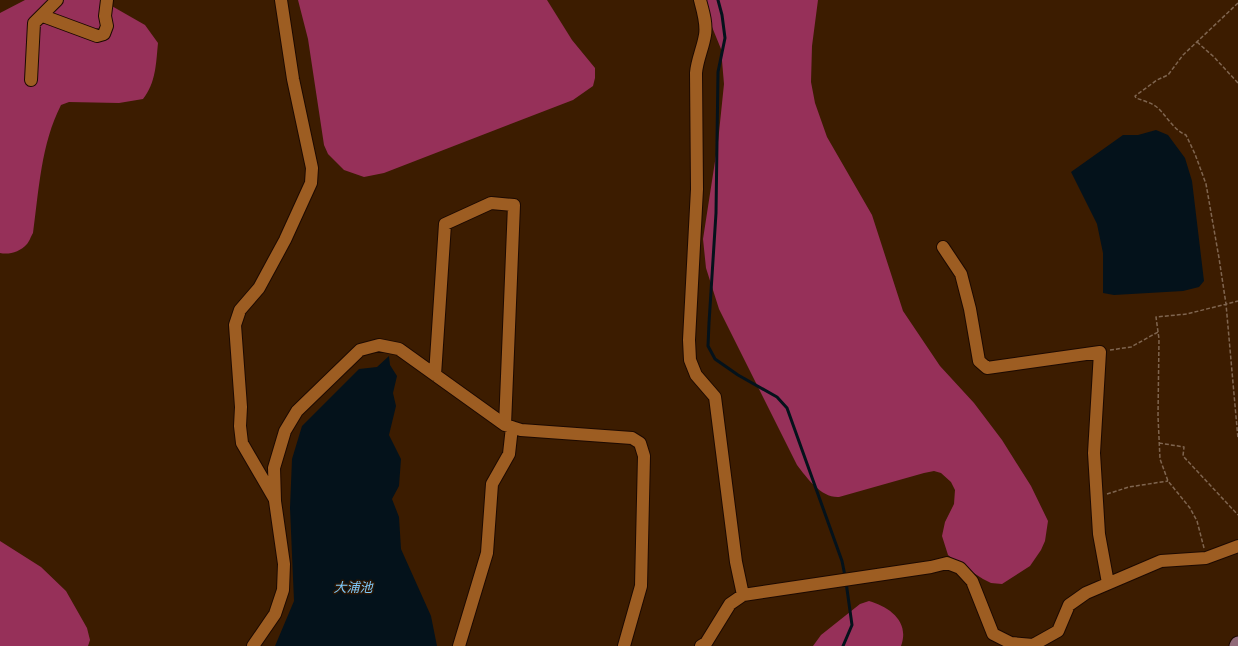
<svg xmlns="http://www.w3.org/2000/svg" width="1238" height="646" viewBox="0 0 1238 646" font-family="'Public Sans','Noto Sans JP',sans-serif">
<style>
.forest{fill:#963059}
.water{fill:#04121b}
.lines{fill:none;stroke-linecap:round;stroke-linejoin:round}
.stream{stroke:#04121b;stroke-width:3}
.minor-casing{stroke:#1c0900;stroke-width:14}
.major-casing{stroke:#1c0900;stroke-width:17}
.path{stroke:#7f654f;stroke-width:1.5;stroke-dasharray:4 2;stroke-linecap:butt}
.minor{stroke:#9d5d22;stroke-width:12}
.major{stroke:#916a79;stroke-width:15}
.labels{text-anchor:middle;stroke-width:3;stroke-linejoin:round;paint-order:stroke}
.water-label{font-size:13px;font-style:italic;fill:#7fcafc;stroke:#2b1705}
</style>
<rect width="100%" height="100%" fill="#3c1c00"/>
<!-- forest -->
<path class="forest" d="M25 0H100L110 5 145 25 158 43C156 63 156 83 143 99L119 103 69 102 61 105C41 144 39 190 33 233 31 236 29 242 27 244 20 252 9 255 0 253V13Z
M298 0H547L572 40 595 68V78L593 86 573 100 384 173 364 177 344 170 328 154 324 145 308 39Z
M701 0H818L812 46 811 82 815 103 827 137 872 215 903 311 940 366 974 403 1002 440 1031 486 1048 521 1045 541 1041 550 1030 566 1002 584 991 583 983 579 955 561 948 555 942 536 945 522 954 504 955 490 951 482 941 473 934 471 924 473 839 497C821 498 807 478 797 465L719 309 706 268 703 239 718 142 724 84 721 49Z
M0 541 41 567 66 591 87 628 90 640 88 646H0Z
M869 601C890 607 910 622 901 646H813L821 635 860 604Z"/>
<!-- water -->
<path class="water" d="M1156 130 1168 135 1185 158 1192 181 1204 281 1199 287 1183 291 1114 295 1103 293V253L1097 224 1071 172 1123 135H1138Z
M389 356 390 365 397 376 393 393 396 406 389 435 401 459 399 486 392 499 399 517 401 549 431 616 437 646H275L294 601 290 508 292 459 302 426 359 369 377 367Z"/>
<g class="lines">
<!-- stream -->
<path class="stream" d="M718 0 722 15 725 38 718 72 716 213 709 323 708 346 715 359 738 375 777 397 787 408 842 561 845 576
M843 646 852 625 846 582"/>
<defs>
<path id="minor" d="M700 0C703 11 707 24 705 35 703 48 697 60 696 73L697 189 689 340 690 360 696 375 715 397 736 562 743 595
M43 16 97 36 104 34 107 26 105 16 107 0
M31 80 34 23 57 0
M943 247 961 274 970 309 979 361 987 368 1100 352 1094 453 1099 534 1108 583
M435 375 445 224 491 203 514 205 505 425
M274 498 242 443 240 426 241 407 235 325 240 310 259 288 285 240 311 183 312 168 293 79 281 0
M253 646 275 614 283 590 284 564 275 501 274 468 285 431 297 411 360 350 379 345 399 349 505 425 521 430 632 438 640 443 644 456 641 586 624 646
M459 646 487 553 492 484 509 454 512 427
M701 646 706 643 730 604 743 595 931 567 947 563 960 568 972 581 993 634 1011 643 1033 645 1058 631 1069 605 1086 593 1161 561 1206 558 1238 546"/>
<path id="major" d="M1237 646 1238 644"/>
</defs>
<!-- minor casing -->
<use href="#minor" class="minor-casing"/>
<!-- major casing -->
<use href="#major" class="major-casing"/>
<!-- path -->
<path class="path" d="M1238 3 1183 55 1168 75 1157 80 1135 96 1136 98C1144 101 1153 103 1159 109 1168 118 1174 130 1186 135L1195 154 1206 184 1219 258 1226 304 1238 439
M1197 42 1214 57 1238 83
M1110 350 1131 347 1158 332
M1159 443 1184 447 1183 456 1238 515
M1107 494 1129 487 1168 481
M1204 548 1197 521 1190 508 1168 481 1160 459 1158 416 1159 339 1156 317 1187 314 1238 301"/>
<!-- minor -->
<use href="#minor" class="minor"/>
<!-- major -->
<use href="#major" class="major"/>
</g>
<g class="labels">
<!-- water labels -->
<g class="water-label">
<text x="353" y="592">大浦池</text>
</g>
</g>
</svg>
